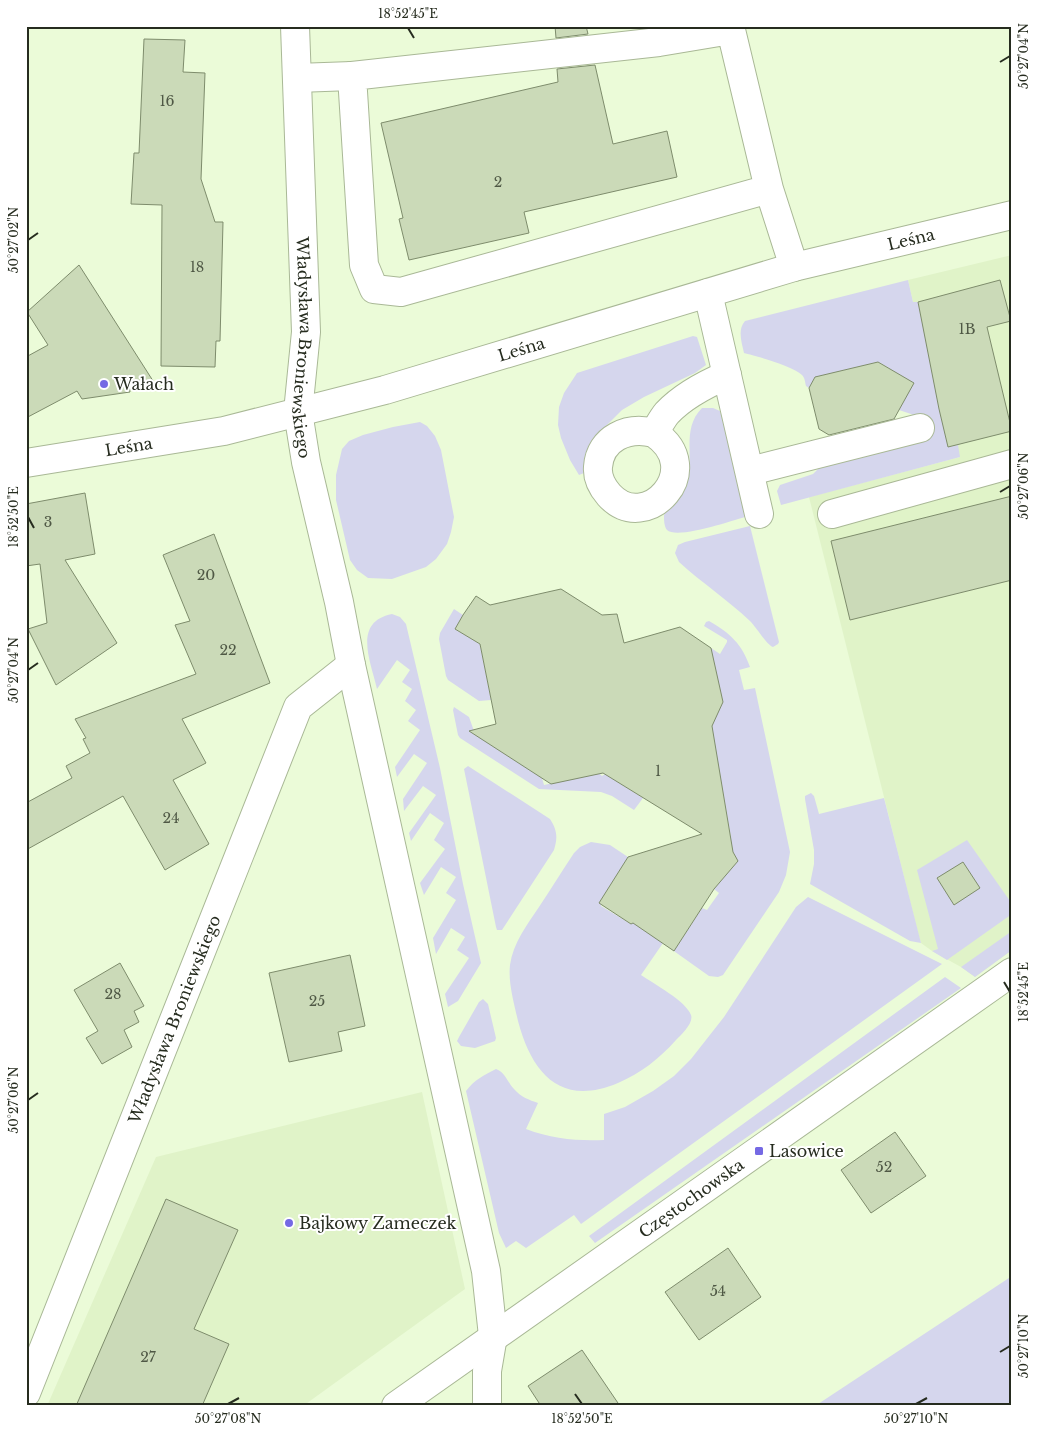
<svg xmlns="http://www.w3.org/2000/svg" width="1038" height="1432" viewBox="0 0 1038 1432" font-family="'Libre Baskerville',serif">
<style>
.built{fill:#e0f3c8}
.green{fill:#d5d6ed}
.building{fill:#cbdab8;stroke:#7e8c6c}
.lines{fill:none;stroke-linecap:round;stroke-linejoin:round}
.minor-casing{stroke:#a9b896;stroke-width:30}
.minor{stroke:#fff;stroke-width:28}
.ticks{fill:none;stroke:#262c1f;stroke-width:2}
.poi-dot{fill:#7569e4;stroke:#fff;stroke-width:2}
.labels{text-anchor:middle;stroke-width:4;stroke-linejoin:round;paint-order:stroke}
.number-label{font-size:14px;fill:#4f5845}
.street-label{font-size:16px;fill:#262c1f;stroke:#fff}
.poi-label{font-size:16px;fill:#262c1f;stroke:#fff;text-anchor:start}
.neatline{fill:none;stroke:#262c1f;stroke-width:2}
.ticks-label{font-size:12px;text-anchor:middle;fill:#262c1f}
</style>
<rect width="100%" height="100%" fill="#ebfbd8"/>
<!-- built -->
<path class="built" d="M1012 255V950L975 977 961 967 932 951 921 943 918 933 809 497 960 457 948 448 918 302H913L908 280Z
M422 1092 465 1289 303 1406H47L156 1157Z"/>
<!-- green -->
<path class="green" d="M908 280 913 302H918L922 322 930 321 944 429 948 447 958 445 960 457 781 505 777 491 780 485 813 474 822 465 924 422 911 414 899 410 889 368 878 362 816 377 809 388 806 386C805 382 805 378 802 375 793 366 756 356 744 353 742 343 737 330 745 321Z
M693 336 697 337 706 365 695 373 644 397 622 410 592 440 585 455 584 473 579 475 570 460 561 438 558 425 559 407 564 393 577 373Z
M702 408H713L720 411 748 516C734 520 677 540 667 530 664 526 664 520 664 515 670 505 681 498 686 487 696 460 680 430 702 408Z
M420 422 427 426 435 436 441 450 454 517 451 532 447 544 436 559 426 567 392 579 368 578 357 570 350 560 336 500V475L342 449 349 441 363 435 393 427Z
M750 526 779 642 778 644 773 647C766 644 757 628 750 621 728 600 702 583 679 562L675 553 678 545 685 542Z
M454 609 463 615 455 629 480 644 491 700 479 701 448 680 446 676 439 639 440 633Z
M392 614 400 617 406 624 440 768 463 884 481 963 458 1001 448 1007 445 994 469 958 457 950 465 937 451 928 436 954 433 938 456 900 446 893 456 877 441 867 424 895 420 883 445 849 434 840 444 823 430 813 411 841 409 833 436 795 423 786 404 811 403 799 427 763 414 754 397 777 395 767 420 730 408 721 416 710 405 701 412 689 402 682 410 670 397 660 377 689C371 662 352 622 392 614Z
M709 621C730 633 742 644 750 667L739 670 744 690 755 688 790 852 786 875 779 892 723 975 718 977 709 976 671 949 676 948 702 908 707 910 719 893 714 889 737 861 727 840 731 838 713 735H709L711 648 720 654 727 642V640L704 626 706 622Z
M454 707 469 717 474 731 487 737 489 744 542 778 544 785 558 782 594 769 602 776 605 774 643 798 634 810 612 796 601 792 539 789 460 738 458 735 453 710Z
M468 766 550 819C557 830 558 837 554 850L502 930H497L496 927 464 769Z
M811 793 814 796 819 814 884 798 921 943 910 941 810 884 814 864V850L805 799V796Z
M967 840 1010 901H1012V914L947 960 932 951 938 949 917 870Z
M591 842 610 845 628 857 601 900V906L631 924 635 920 643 926 642 929 663 943 641 975C654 984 686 1001 691 1015 694 1023 681 1035 676 1040 659 1059 641 1073 618 1083 561 1107 532 1074 518 1021 514 1003 508 983 510 965 513 943 527 925 539 907 551 889 562 871 574 853L580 847Z
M808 897 942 964 581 1224 574 1215 526 1248 516 1241 506 1248 499 1233 466 1091C474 1080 484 1075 496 1069 506 1073 507 1082 514 1089 521 1097 529 1100 538 1103L526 1129C552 1139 577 1141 604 1140V1114L625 1107 653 1091 674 1076 691 1059 724 1017 796 907Z
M1012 931V950L975 977 961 967Z
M945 977 961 988 595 1243 589 1236Z
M483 999 488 1004 496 1038 495 1041 475 1048 461 1046 457 1041 459 1037 479 1002Z
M1012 1276V1406H815Z"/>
<!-- building -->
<path class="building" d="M555 26H586L588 34 556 38Z
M144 39 185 40 183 72 205 73 201 179 215 222H223L220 341H216L215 367 161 366 162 205 131 204 134 153H139Z
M595 65 613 144 667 131 677 177 524 212 529 233 409 260 399 219 403 218 381 123 558 82 557 69Z
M79 265 155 384 129 383 130 392 82 399 77 391 26 418V357L48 345 27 312Z
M1000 280 1011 321 987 327 1012 431 948 447 939 409 918 302Z
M878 362 914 383 894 419 829 435 819 429 809 388 815 377Z
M85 493 95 554 65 560 117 643 56 685 28 629 47 623 40 564 26 566V504Z
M1012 496V580L850 620 831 541Z
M214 534 270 683 182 719 206 763 173 780 209 844 165 870 123 796 26 850V803L72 778 66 766 90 753 83 739 86 738 75 719 196 674 175 625 190 621 163 555Z
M561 589 602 615 617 614 624 643 680 627 711 648 723 702 712 726 733 852 738 861 714 889 674 951 633 923 631 924 599 903 628 857 702 834 603 773 551 784 469 731 496 724 480 644 455 629 463 615 476 596 490 605Z
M963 862 980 888 954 905 937 878Z
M350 955 365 1026 338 1032 342 1051 289 1062 269 973Z
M120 963 144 1006 134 1011 139 1022 124 1030 132 1047 102 1064 86 1038 98 1031 74 990Z
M895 1132 926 1176 871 1213 841 1170Z
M166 1199 238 1230 194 1329 229 1344 202 1406H76Z
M728 1248 761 1297 699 1340 665 1292Z
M582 1350 620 1406H541L528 1386Z"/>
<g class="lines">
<defs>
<g id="minor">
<path id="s1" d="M295 26 306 332 298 412 306 462 339 602 351 665 486 1271 493 1336 487 1371V1406"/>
<path d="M297 78 352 76"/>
<path d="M769 189 731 30 659 42 352 76 364 265 374 289 401 292 769 189 794 267"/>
<path d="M708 293 759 514"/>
<path d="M654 433C708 469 646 536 609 495 602 487 597 478 598 467 600 438 628 426 654 433 658 427 662 419 667 413 683 396 706 384 727 375"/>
<path id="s2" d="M26 463 224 431 385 390 794 267 1012 215"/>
<path d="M750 471 920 428"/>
<path d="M832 514 1012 464"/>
<path id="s3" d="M26 1393 298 707 351 665"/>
<path id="s4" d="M396 1406 1012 972"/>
</g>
</defs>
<!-- minor casing -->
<use href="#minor" class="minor-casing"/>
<!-- minor -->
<use href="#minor" class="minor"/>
</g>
<!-- ticks -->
<path class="ticks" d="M408 28 414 38M1000 62 1010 56M28 240 38 233M1000 492 1010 486M28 517 34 528M28 670 38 663M1004 982 1010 992M28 1100 38 1093M1000 1352 1010 1346M575 1394 582 1404M228 1404 239 1398M916 1404 927 1398"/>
<!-- markers -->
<g class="poi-dot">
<circle cx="104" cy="384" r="5"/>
<rect x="754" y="1146" width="10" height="10" rx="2.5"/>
<circle cx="289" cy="1223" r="5"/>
</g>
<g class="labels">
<!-- number labels -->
<g class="number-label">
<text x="167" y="106">16</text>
<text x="498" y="187">2</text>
<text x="197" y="272">18</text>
<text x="967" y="334">1B</text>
<text x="48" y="527">3</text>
<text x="206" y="580">20</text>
<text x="228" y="655">22</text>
<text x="658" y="776">1</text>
<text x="171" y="823">24</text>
<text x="113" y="999">28</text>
<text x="317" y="1006">25</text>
<text x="884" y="1172">52</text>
<text x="718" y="1296">54</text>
<text x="148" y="1362">27</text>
</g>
<!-- street labels -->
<g class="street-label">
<text dy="6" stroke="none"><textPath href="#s2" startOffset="914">Leśna</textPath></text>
<text dy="6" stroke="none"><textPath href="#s1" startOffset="322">Władysława Broniewskiego</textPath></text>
<text dy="6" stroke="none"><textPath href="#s2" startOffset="509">Leśna</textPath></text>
<text dy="6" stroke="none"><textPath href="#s2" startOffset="104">Leśna</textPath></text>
<text dy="6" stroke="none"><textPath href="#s3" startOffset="402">Władysława Broniewskiego</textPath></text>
<text dy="6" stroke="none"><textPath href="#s4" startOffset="361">Częstochowska</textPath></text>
</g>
<!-- poi labels -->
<g class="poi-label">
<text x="114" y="390">Wałach</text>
<text x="769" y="1157">Lasowice</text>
<text x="299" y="1229">Bajkowy Zameczek</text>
</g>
</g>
<!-- border -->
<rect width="1038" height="1432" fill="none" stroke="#ffffff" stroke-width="55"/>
<rect x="28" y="28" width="982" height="1376" class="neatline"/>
<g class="ticks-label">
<text x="408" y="18">18°52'45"E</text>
<text transform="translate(1024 56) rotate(-90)" y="4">50°27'04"N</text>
<text transform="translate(14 240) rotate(-90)" y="4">50°27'02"N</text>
<text transform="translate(1024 486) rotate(-90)" y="4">50°27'06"N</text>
<text transform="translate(14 517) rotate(-90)" y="4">18°52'50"E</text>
<text transform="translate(14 670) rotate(-90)" y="4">50°27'04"N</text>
<text transform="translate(1024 992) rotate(-90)" y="4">18°52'45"E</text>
<text transform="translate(14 1100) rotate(-90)" y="4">50°27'06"N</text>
<text transform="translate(1024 1346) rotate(-90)" y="4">50°27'10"N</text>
<text x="228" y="1423">50°27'08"N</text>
<text x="582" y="1423">18°52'50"E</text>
<text x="916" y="1423">50°27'10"N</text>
</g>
</svg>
